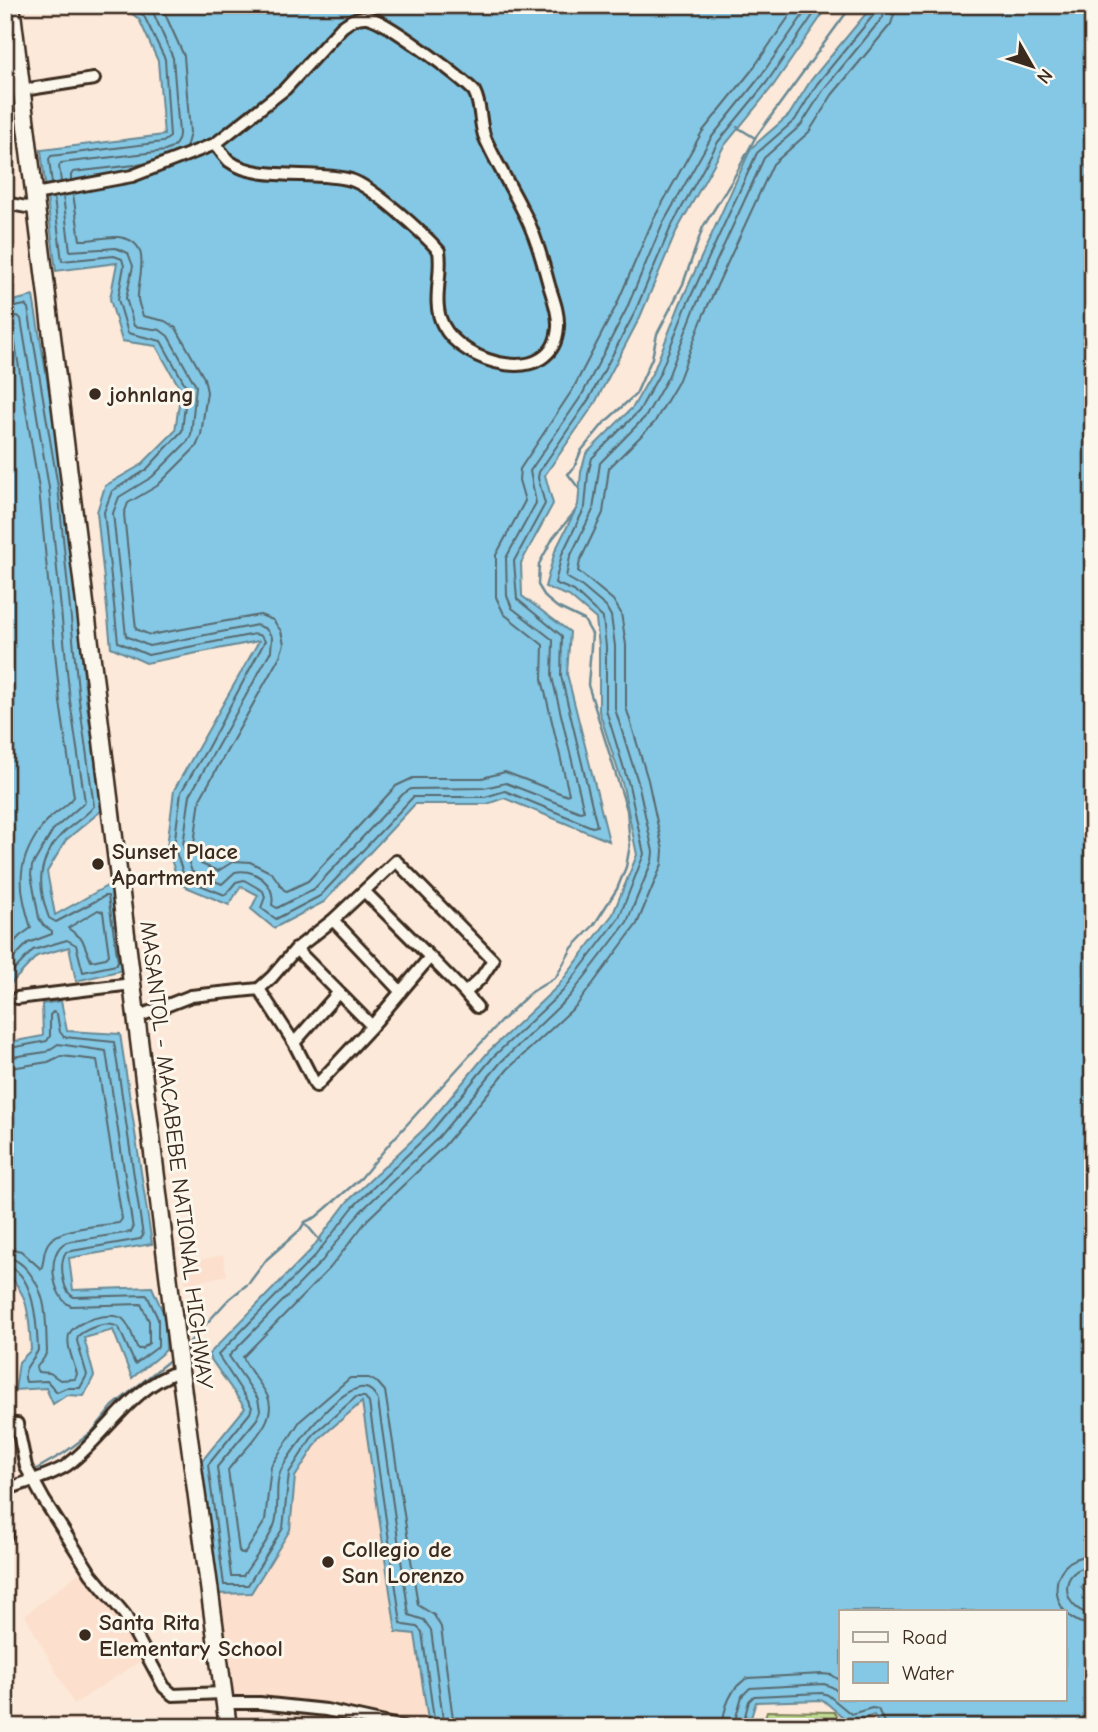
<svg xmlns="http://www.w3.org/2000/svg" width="1098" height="1732" viewBox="0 0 1098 1732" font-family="'Comic Neue',sans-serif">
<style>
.built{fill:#fcdfcc}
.green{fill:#bfdb92;stroke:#7d8258;stroke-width:2}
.water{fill:#84c8e5;stroke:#678995;stroke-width:2;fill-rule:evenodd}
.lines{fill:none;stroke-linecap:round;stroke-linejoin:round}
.shore{stroke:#58696e;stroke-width:2}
.stream{stroke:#678995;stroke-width:2.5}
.street-casing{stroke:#3b2a1e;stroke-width:16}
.secondary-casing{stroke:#3b2a1e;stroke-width:21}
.street{stroke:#fbf7ec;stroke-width:10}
.secondary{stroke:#fbf7ec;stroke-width:16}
.poi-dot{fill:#3b2a1e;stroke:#fbf7ec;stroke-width:2.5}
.labels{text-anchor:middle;stroke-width:6;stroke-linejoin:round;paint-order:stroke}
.poi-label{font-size:23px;font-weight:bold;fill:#3b2a1e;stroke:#fbf7ec;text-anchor:start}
.street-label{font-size:23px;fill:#3b2a1e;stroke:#fbf7ec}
</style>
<rect width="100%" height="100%" fill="#fce9d9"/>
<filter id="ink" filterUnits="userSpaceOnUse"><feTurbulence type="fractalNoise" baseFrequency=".0143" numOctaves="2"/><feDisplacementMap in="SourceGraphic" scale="14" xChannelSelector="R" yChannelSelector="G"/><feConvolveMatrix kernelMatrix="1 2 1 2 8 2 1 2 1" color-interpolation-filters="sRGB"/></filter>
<g filter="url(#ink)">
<!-- built -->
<path class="built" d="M223 1255 227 1275 186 1284 182 1264Z
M362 1401 395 1632 415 1633 429 1727H417L316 1703 233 1698 220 1637 218 1594 251 1593 290 1530 295 1477 320 1438Z
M84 1569 121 1611 145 1658 74 1704 25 1615Z"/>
<!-- green -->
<path class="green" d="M767 1711 834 1712 845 1727H762Z"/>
<!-- water -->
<path class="water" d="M120 5H829L773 86 724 146 676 232 640 317 595 403 545 475 553 504 521 563 522 596 570 632 567 674 609 841 504 798 487 804H415L324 902 274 928 251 909 258 895 241 886 229 905 179 884 167 847 174 790 259 641 146 663 111 647 97 512 105 486 141 465 175 431 181 390 156 346 122 341 110 299 117 263 56 271 41 150 164 135 158 61 139 19Z
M873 5H1093V1580L1081 1587 1093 1602V1727H880L874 1715 850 1723 823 1700 756 1702 748 1727H429L415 1634 396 1632 362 1402 320 1438 295 1477 290 1530 251 1593 218 1594 201 1462 245 1408 208 1355 310 1251 348 1201 425 1128 489 1051 558 986 613 914 637 855 623 786 599 711V647L596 619 569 596 545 587 555 551 578 505 581 472 586 454 633 407 654 370 680 304 751 148 789 115 811 80ZM841 1611H1065V1699H841Z
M33 296 65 486 86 699 102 810 66 840 47 872 55 915 114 882 127 969 76 981 69 947 37 956 5 990V303Z
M61 1001 67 1031 120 1034 152 1244 69 1258 73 1290 152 1287 165 1317 166 1350 132 1378 113 1330 84 1338 94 1376 84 1396 67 1395 53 1404 46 1388 15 1390 19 1362 31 1350C29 1317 30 1295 5 1271V1043L43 1036 42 1004Z"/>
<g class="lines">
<!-- shore -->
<path class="shore" d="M161 5 184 56 190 133 186 148
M71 180V175L73 172 144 164
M61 182 59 166 61 163 165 151C174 148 179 142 179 133L173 58 153 12 146 5
M52 184 49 159 51 156 163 142 170 137 165 59 144 16 132 5
M73 194 80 240C92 241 105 236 118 237 153 241 139 273 138 295 137 302 141 309 143 316L165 321 176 328 204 378 207 392 201 435 196 447 157 486 128 503 124 514 136 629 150 635 260 615 273 620 281 631 284 644 280 656 200 799 194 844 201 864 218 871 234 861 250 862 272 873 284 890 287 891 308 881 396 786 413 778H482L505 772 565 795 569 794 542 679 543 645 504 614 496 597V555L525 501 519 480 520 469 573 389 616 306 653 220 702 132 752 70 797 5
M63 196 70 251 116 248 128 253 133 266 126 298 134 326 160 330 168 336 196 386 191 435 187 442 152 477 119 497 113 513 126 636 149 646 257 625 266 629 272 637 271 651 190 795 183 845 192 872 222 884 235 872C255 868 276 884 272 905L277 908 314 889 403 794 411 789 484 788 506 783 580 812 584 811 552 677 553 640 512 608 507 596 506 558 536 503 530 471 582 395 626 310 662 225 711 138 760 77 810 5
M54 198 62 261 114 256 122 259 124 266 118 299 128 333 161 341 187 388 182 431 146 470 112 491 104 512 118 642 148 655 255 634 261 636 265 641 207 749 181 792 174 846 185 879 225 895 236 882 244 880 263 891 265 897 261 908 276 919 320 896 413 797H485L505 791 592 827 597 826 561 676 562 636 517 599 514 561 545 504 538 478 539 472 589 399 634 314 670 229 718 142 767 82 820 5
M5 309 25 305 28 308 58 487 79 700 94 806C86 817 71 824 61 835 37 861 37 886 49 918L56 922 105 896H108L118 961 116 965 83 972 76 945 67 940 33 950 5 980
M5 318 18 316 21 319 49 488 70 701 85 802 53 830 32 866 31 875 39 918 43 925 52 931V934L28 943 5 967
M5 328 13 331 39 489 60 702 74 797C66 808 53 813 45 823 15 861 18 885 31 928L20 936 5 952
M98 910 103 912 109 955 106 958 91 961 82 939 68 928Z
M5 1049 47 1041 50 1036V1015L53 1012 57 1014 60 1032 64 1037 114 1042 143 1236 140 1239 66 1252C59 1262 62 1292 74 1297L147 1295 158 1319V1347L135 1364 119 1328C109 1320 87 1328 78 1336L77 1341 87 1375 80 1388H66L57 1392 47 1381 26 1382C21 1367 33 1362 38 1350 37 1328 35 1270 5 1266
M5 1058 46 1052 58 1044 106 1051 133 1229 131 1232 67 1242C45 1251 52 1298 71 1306L141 1304 149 1321V1343L142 1349H138C133 1340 131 1326 123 1319 112 1310 73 1321 69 1335 66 1346 74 1363 77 1374L75 1379 60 1380 50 1373 38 1372 36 1368 44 1358 47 1351C46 1335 47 1316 43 1301 39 1284 24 1258 5 1257
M5 1069 48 1062 61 1056 97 1060 122 1219 119 1223C100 1226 60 1227 49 1242 42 1251 45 1261 41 1269L21 1251 5 1247
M1093 1555C1041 1557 1048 1623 1093 1625
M1093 1566C1055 1568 1062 1612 1093 1614
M435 1727 422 1632 417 1627 404 1625 401 1623 369 1403 365 1397H356L314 1434 289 1473 283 1528 248 1585H224L208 1465 250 1413 252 1407 218 1355 315 1256 354 1206 430 1133 494 1056 563 991 619 918 644 854 629 785 606 710V647L603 618 574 591 555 583 562 554 585 507 588 474 592 458 639 411 660 373 686 307 757 153 795 120 817 84 876 12 877 5
M444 1727 431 1630 424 1620 409 1615 378 1401C360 1353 292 1450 282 1468 273 1485 281 1509 274 1526 267 1544 253 1560 243 1576H231L217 1467 257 1419 260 1410 258 1399 229 1356 322 1261 360 1212 437 1139 501 1062 570 996 627 922 652 861 653 852 638 782 615 709V646L611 616 606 607 580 585 566 577 570 557 593 510 600 463 646 416 668 377 694 310 764 158 801 125 824 89 883 17 886 5
M454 1727 441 1627 434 1615 418 1605 385 1391 378 1383 369 1378H350L300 1421 271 1466 265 1521 245 1553 241 1554 239 1551 228 1470C242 1450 281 1421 267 1395 260 1381 248 1371 243 1357L330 1268 368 1219 444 1146 508 1069 577 1005 637 924 662 864 663 850 648 780 626 707V645L621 613 613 600 578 571 580 561 603 513 609 468 654 423 678 382 704 314 773 164 809 132 832 95 891 24 897 5
M723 1727C723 1709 731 1686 748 1678L822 1674 832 1675 841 1681
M733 1727 742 1696 750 1688 824 1684 832 1687 841 1694
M742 1727 749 1701 754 1696 822 1693 828 1695 851 1714 872 1708 878 1709 886 1727"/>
<!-- stream -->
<path class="stream" d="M737 127 755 138
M580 490 568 474 574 468 581 451 604 423 636 394 652 358 657 334 683 284 703 227 732 181 755 138 852 5
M305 1223 321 1242
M184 1348 228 1300 249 1283 267 1259 300 1230 305 1222 316 1217 361 1178 391 1142 501 1021 530 993 556 977 572 948 594 925 617 889 626 867 630 845 627 810 588 685 592 634 584 620 557 607 546 598 538 585 539 564 553 538 577 509
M33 1471 64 1453 92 1432 113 1406 171 1359"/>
<defs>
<path id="street" d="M23 90 94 79
M35 194 132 176 215 144 285 89 342 27C350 21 357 16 367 17 386 20 459 76 474 91 482 106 479 123 485 138 496 163 510 185 522 209 535 233 542 259 549 285 553 298 559 313 558 327 554 389 463 365 443 325 431 303 443 274 439 251 423 233 373 187 351 180 316 170 257 182 229 161 224 156 220 150 215 144
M5 203 37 209
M364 891 430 957
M333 920 401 992
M296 949 372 1026
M465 993 477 1007
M17 998 132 984
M137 1017 191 996 259 989 272 977 296 949 333 920 396 861 493 960 481 978 465 993 430 957 372 1026 316 1086 294 1043 259 989
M294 1043 338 993
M5 1423 17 1424 26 1467 44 1500 91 1574 125 1615 164 1687 173 1695 223 1693
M5 1490C22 1483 57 1474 70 1463 107 1434 133 1385 180 1371
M5 1524 7 1534 5 1537
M225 1703H260L326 1710 403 1727"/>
<path id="secondary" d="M11 5 180 1371 228 1727"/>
</defs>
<!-- street casing -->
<use href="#street" class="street-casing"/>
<!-- secondary casing -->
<use href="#secondary" class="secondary-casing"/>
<!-- street -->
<use href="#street" class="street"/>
<!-- secondary -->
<use href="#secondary" class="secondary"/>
</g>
</g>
<!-- markers -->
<g class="poi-dot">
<circle cx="95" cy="394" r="7"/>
<circle cx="98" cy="864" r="7"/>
<circle cx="328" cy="1562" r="7"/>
<circle cx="85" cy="1635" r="7"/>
</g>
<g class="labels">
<!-- poi labels -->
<g class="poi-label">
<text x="109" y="402">johnlang</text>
<text x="112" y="859">Sunset Place<tspan x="112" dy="26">Apartment</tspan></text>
<text x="342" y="1557">Collegio de<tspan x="342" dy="26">San Lorenzo</tspan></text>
<text x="99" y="1630">Santa Rita<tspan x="99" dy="26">Elementary School</tspan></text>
</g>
<!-- street labels -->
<g class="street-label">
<text transform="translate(177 1155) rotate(83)" y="8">MASANTOL - MACABEBE NATIONAL HIGHWAY</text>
</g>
</g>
<!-- margin -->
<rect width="1098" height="1732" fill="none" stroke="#fbf7ec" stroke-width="28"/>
<rect x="14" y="14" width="1070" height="1704" fill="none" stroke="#3b2a1e" stroke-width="2.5" filter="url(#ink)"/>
<!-- legend -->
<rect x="839" y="1610" width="228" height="91" fill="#fbf7ec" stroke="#aea59a" stroke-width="2"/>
<rect x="853" y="1632" width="35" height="10" fill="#fbf7ec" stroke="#aea59a" stroke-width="2"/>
<text x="902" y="1644" font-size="21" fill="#3b2a1e">Road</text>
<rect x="853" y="1662" width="35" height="21" fill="#84c8e5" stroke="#aea59a" stroke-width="2"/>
<text x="902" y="1680" font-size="21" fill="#3b2a1e">Water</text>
<!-- north arrow -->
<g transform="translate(1032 66) rotate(129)" stroke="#fbf7ec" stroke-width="5" paint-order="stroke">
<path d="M0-5L12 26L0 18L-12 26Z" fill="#3b2a1e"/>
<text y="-10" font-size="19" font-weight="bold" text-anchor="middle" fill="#3b2a1e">N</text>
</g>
</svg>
